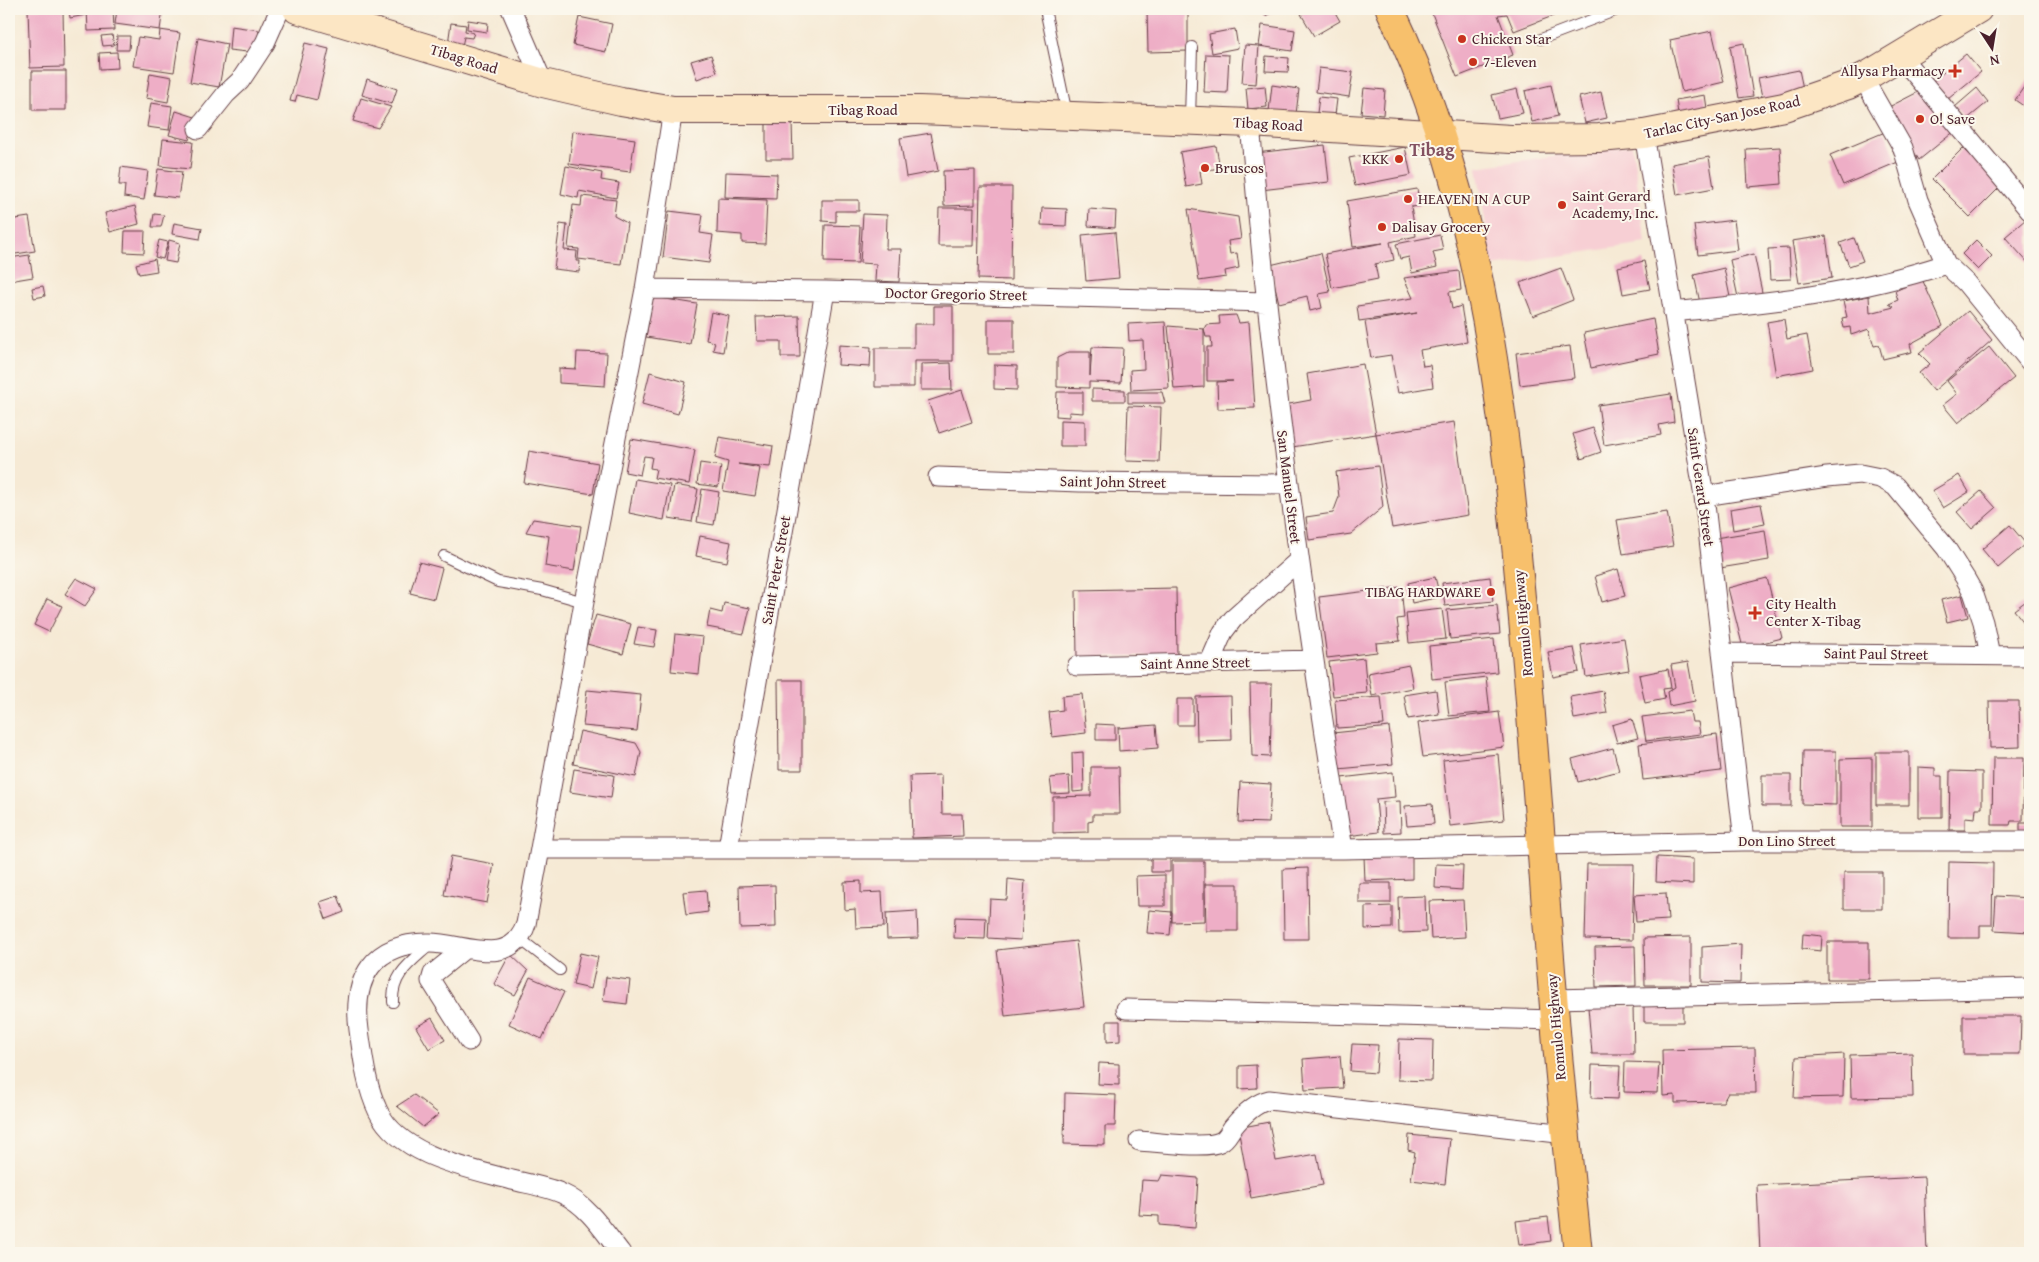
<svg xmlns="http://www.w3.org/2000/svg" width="2039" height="1262" viewBox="0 0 2039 1262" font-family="'Gentium Book Plus',serif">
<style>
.built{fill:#f7cfd4}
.building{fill:#eeaec6}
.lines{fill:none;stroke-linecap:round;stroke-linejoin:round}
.lane-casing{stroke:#643d44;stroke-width:12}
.street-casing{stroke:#643d44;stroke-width:21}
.secondary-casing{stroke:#643d44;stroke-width:30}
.highway-casing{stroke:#643d44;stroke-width:30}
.lane{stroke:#fff;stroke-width:10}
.street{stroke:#fff;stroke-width:19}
.secondary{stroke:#fce6c4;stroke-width:28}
.highway{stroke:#f7c06c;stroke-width:28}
.poi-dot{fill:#c8321e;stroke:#fbf7ec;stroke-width:2}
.labels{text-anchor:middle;stroke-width:4;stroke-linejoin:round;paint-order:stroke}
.poi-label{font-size:15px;fill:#4a1f2b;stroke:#fbf7ec;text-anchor:start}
.street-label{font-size:15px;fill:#4a1f2b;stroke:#fbf7ec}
.quarter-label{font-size:18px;font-weight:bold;fill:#835161;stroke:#fbf7ec}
</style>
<rect width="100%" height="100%" fill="#fbf7ec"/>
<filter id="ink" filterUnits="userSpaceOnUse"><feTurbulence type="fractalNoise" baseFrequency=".02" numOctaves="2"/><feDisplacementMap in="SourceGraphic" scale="10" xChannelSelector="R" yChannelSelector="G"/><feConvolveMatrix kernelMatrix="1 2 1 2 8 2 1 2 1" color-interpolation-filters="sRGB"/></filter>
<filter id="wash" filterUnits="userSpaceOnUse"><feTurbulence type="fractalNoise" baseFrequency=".0096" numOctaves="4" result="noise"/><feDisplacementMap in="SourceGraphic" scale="20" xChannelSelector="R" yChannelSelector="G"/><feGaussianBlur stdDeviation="1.12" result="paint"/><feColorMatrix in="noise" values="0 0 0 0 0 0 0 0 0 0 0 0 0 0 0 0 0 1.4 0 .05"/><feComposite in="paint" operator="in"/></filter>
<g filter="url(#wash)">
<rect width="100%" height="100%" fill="#f6ead5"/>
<!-- built -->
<path class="built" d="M1632 145 1646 243 1492 266 1477 167Z"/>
<g id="blocks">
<!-- building -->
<path class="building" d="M28 9H63L64 67 30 68Z
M69 9H85L86 15 70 18Z
M87 9H113L114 30 88 31Z
M117 9H163L160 30 115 24Z
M1147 9H1188V51L1148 52Z
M1262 9H1280L1265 16Z
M1310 9H1333L1340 21 1314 36 1301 14Z
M1438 9H1571L1514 31 1507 14 1498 15 1513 55 1457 77 1431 11Z
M579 17 612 24 606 52 573 45Z
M468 20 488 23 487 32 467 29Z
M451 23 466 25 465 31 474 33 472 38 464 37 462 46 448 44Z
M1262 25 1295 30 1292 51 1259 46Z
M231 26 259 30 256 53 229 50Z
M1235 29 1238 48 1212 53 1209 34Z
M160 30 180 33 174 72 133 66 138 37 159 40Z
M1712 31 1724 82 1682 92 1670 40Z
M112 35 114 45 103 46 101 36Z
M117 36H130L129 50H116Z
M198 38 227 44 219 87 190 82Z
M305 43 329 49 317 100 297 95 295 102 290 101Z
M1744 43 1753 96 1739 98 1730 46Z
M1245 45 1259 46 1256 84 1242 83Z
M117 52 118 68 100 69 99 53Z
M1206 54 1229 55 1227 93 1204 92Z
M1966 54 1981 72 1948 99 1933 81Z
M711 55 717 72 697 79 691 61Z
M1266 56 1289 58 1288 72 1265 71Z
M1319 68 1353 72 1349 97 1316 92Z
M1799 70 1805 98 1764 106 1758 78Z
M32 71H66V110H32Z
M150 73 172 77 168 102 146 98Z
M2030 78V106L2028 109 2015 100Z
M367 79 397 89 392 104 362 95Z
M1272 85 1299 89 1296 114 1269 111Z
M1551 85 1558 116 1532 122 1525 91Z
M1265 86 1267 107 1248 109 1246 88Z
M1364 88 1385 90 1383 115 1361 113Z
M1977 88 1988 102 1966 120 1955 107Z
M1517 89 1523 113 1498 118 1492 95Z
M1922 90 1956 130 1919 160 1887 108Z
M1601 92 1607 118 1585 123 1579 97Z
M1705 95 1708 115 1679 120 1676 100Z
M1319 97 1337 99 1335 115 1317 113Z
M361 98 391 107 378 128 353 121Z
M151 103 172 106 169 130 147 127Z
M176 111 195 117 189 140 169 135Z
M792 122 793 159H766V123Z
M573 131 635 139 630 172 569 164Z
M1885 132 1898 162 1843 185 1830 155Z
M931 133 938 171 906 177 900 138Z
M163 139 193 142 190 169 160 166Z
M1325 145 1329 182 1261 190 1256 153Z
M1216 146 1220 168 1200 171 1202 184 1186 187 1180 152Z
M1405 147 1411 175 1355 186 1349 158Z
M1780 147 1782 184 1748 187 1746 149Z
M1963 148 2001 186 1970 217 1932 179Z
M1709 157 1714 188 1677 195 1672 164Z
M566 166 602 173 601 180 619 183 616 198 579 191 578 198 561 194Z
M121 167 148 171 144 200 124 197 125 185H119Z
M158 169 182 172 178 198 154 195Z
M975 170V205L944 206 943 171Z
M726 172 777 174 776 199 725 197Z
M980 187H1012L1011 280 978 279Z
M1417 189 1420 206 1411 207 1416 236 1390 242 1394 260 1375 264 1378 279 1332 288 1325 254 1383 243 1353 247 1347 201Z
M582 196 616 200 614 216 627 223 621 264 578 259 579 249 568 248 573 205 581 206Z
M718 198 767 200 765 244 742 243V235L717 233Z
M822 200H859V211H836V222L822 221Z
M135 206 139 224 110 232 105 213Z
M939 208H974L973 246H938Z
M1042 208 1067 209 1066 226 1041 225Z
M1089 209 1116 211 1115 228 1088 226Z
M1188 209 1238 217 1241 239 1228 241 1230 254 1237 253 1239 268 1225 271 1226 277 1199 281Z
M669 211 703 215 700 233 713 235 709 263 663 257Z
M154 214 164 215 161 227H152Z
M863 214 887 215 886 249H901L899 282 875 281 876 264 860 263Z
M29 217 35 251 9 255V220Z
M2026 219 2030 223V265L2005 237Z
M1734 220 1738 250 1698 255 1694 225Z
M174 223 202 228 200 239 172 234Z
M560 224 567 225 564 250 577 251 576 261H580L579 272 554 269Z
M825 225 860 226 858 263 824 262Z
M125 231H145L144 253 124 252Z
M1115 232 1119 278 1086 281 1082 235Z
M1440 235 1443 250 1433 252 1437 267 1412 273 1409 257 1400 259 1396 244Z
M1826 236 1832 278 1799 283 1792 241Z
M1854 238 1863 261 1849 266 1840 243Z
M159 240 168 242 163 259 155 257Z
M169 240 180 243 176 263 165 261Z
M1976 240 1992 256 1978 270 1962 254Z
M1789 248 1791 279 1770 280 1768 249Z
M1321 253 1330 292 1319 294 1322 308 1310 311 1307 296 1279 303 1270 265Z
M1754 254 1763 297 1739 302 1730 260Z
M29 255 33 277 9 281V258Z
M155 259 157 271 139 274 136 264Z
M1644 261 1650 289 1623 294 1618 267Z
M1561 268 1573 300 1533 316 1520 283Z
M1724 268 1730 297 1700 303 1694 275Z
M1459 271 1461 290 1449 292 1452 309 1461 306 1467 342 1420 350 1423 366 1430 365 1433 387 1398 393 1391 355 1371 358 1365 322 1417 313 1359 321 1357 306 1413 298 1404 278Z
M1922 279 1943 326 1910 344 1912 352 1883 359 1879 345 1874 346 1869 329 1851 335 1850 327 1844 328 1842 318 1847 317 1843 301 1869 296 1870 313 1894 307 1889 304 1898 300 1895 291Z
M43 286 45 296 34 298 32 288Z
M653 297 697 304 690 344 646 337Z
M934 306H953V361H914V387H875V348H914V324H934Z
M1968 311 1992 340 1934 391 1919 373 1930 364 1919 353Z
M711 312 729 316 723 352 713 350 715 342 706 340Z
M1236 315 1239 323 1249 322 1255 408 1218 409 1217 382 1233 381H1207V347H1212L1211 337H1206L1204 329V387L1174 389 1168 326 1204 329 1206 325 1220 324 1219 316Z
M799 316 800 357H781V341H757L756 317Z
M988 319H1014V354H988Z
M1653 319 1659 354 1591 368 1584 333Z
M1784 319 1787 339 1807 335 1813 369 1776 376 1767 322Z
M1165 322 1169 388 1131 390 1130 370 1144 369 1143 340 1129 341 1128 324Z
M839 345 871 347 870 367 838 365Z
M1570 346 1574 378 1520 385 1516 353Z
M1092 347 1123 348 1121 383 1089 382V388L1057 387V358L1069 352H1090V376Z
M1989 347 2014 378 1958 423 1943 405 1957 394 1947 381Z
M577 352 607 353 605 386 559 383V368L576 369Z
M951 363 952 390H921V364Z
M1363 364 1376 434 1454 422 1468 515 1392 528 1376 434 1292 447 1284 405 1311 400 1307 374Z
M994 365 1017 366V390L994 389Z
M650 372 686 382 678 414 642 404Z
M1092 389 1125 390V401H1092Z
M962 390 972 422 939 433 928 401Z
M1057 392H1083V413L1069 412V417L1056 416Z
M1128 392H1162L1165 403H1128Z
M1671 394 1674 422 1659 425 1661 435 1604 445 1598 405Z
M1128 406 1161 407 1159 462 1126 461Z
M1060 420 1085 421V446H1060Z
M1593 428 1601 452 1581 459 1573 434Z
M719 437 773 446 770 467 738 464 760 468 755 496 723 491 728 462 715 458Z
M631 439 695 450 689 484 654 478 656 469 650 468 652 457 644 456 640 475 625 472Z
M529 451 598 463 593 494 524 483Z
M700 463 721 466 718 487 697 484Z
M1378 466 1383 507 1351 534 1309 540 1306 517 1333 513 1339 497 1336 472Z
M1959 475 1969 492 1943 508 1932 491Z
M635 479 670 485 664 520 629 513Z
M674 485 698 489 692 522 669 518Z
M702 489 719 492 714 525 697 522Z
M1981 491 1996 508 1972 529 1957 512Z
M1761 504 1765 524 1733 530 1730 509Z
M1667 512 1673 546 1623 554 1617 520Z
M533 519 581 526 574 571 545 566 549 536 526 532Z
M2010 525 2026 544 1998 568 1982 549Z
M1765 530 1769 560 1720 568 1715 538Z
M700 536 731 542 727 562 696 556Z
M419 562 442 568 434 599 410 593Z
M1618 569 1625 596 1602 602 1595 576Z
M1435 577 1440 597 1412 603 1408 583Z
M1490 577 1493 601 1445 606 1442 583Z
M76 578 97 589 85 606 65 594Z
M1767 578 1782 638 1743 648 1728 588Z
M1401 587 1404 618 1397 619 1400 641 1376 643 1377 652 1327 658 1319 597Z
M1176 588 1177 655 1077 657 1076 590Z
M1962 595 1968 617 1947 622 1941 600Z
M2030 598V630L2014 610Z
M47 599 62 606 49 632 34 625Z
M724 603 750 608 744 634 707 627 710 610 722 613Z
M1497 605 1500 634 1450 639 1447 610Z
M1442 609 1446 639 1409 643 1406 613Z
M596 615 631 624 623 654 587 644Z
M638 627 657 630 654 647 634 644Z
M675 634 703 637 699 674 671 671Z
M1624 638 1629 670 1586 677 1581 645Z
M1494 639 1497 672 1432 679 1429 646Z
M1574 648 1579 672 1553 677 1548 652Z
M1364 658 1367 693 1333 696 1329 662Z
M1688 662 1695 701 1669 706 1667 692 1675 687 1671 665Z
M1409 665 1413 688 1372 696 1368 673Z
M1668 669 1671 688 1663 689 1665 699 1645 703 1639 675Z
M1486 677 1490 712 1449 716 1445 682Z
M778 680H802V770H779Z
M1250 684H1272L1270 757 1252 756Z
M587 690 641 695 637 731 583 726Z
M1436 690 1439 714 1408 719 1404 695Z
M1603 691 1607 713 1574 719 1570 697Z
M1082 694 1086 733 1052 737 1049 712 1063 710 1062 696Z
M1231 696 1232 740 1197 741 1196 697Z
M1381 697 1384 725 1337 728 1335 700Z
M1177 699H1193V725H1177Z
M1989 701H2019L2020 747 1990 748Z
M1690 711 1692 722H1698L1700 734 1646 741 1642 717Z
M1499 712 1504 747 1423 757 1418 723Z
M1632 719 1638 738 1617 743 1612 725Z
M1096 724 1115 725V740H1096Z
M1156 725 1158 748 1119 751 1118 728Z
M1389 727 1393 764 1338 769 1333 733Z
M580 731 636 743 641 752 636 777 573 764Z
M1717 734 1721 771 1643 780 1639 744Z
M1613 748 1619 771 1578 782 1572 759Z
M1803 751H1836V805L1802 804Z
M1083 752 1084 791 1073 792 1072 753Z
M1876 752H1909V805H1876Z
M1498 754 1504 820 1450 826 1443 760Z
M1872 758V827H1840V759Z
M1993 758H2024L2023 821H2011L2010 825H1992Z
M1091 767H1119L1120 814H1093V821L1088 822V832L1053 833V797L1091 796Z
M1918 767 1935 768V776H1942V817H1918Z
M574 769 614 775 611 798 570 792Z
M1950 771 1982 772V808H1976L1975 818 1965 817V830H1949Z
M1393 772 1395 797 1376 799 1379 832 1347 836 1341 778Z
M941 775 942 814H962L963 836 912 838 910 776Z
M1762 775H1791V806H1762Z
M1069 776 1070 793 1052 794 1050 778Z
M1240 782 1271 784 1269 823 1238 822Z
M1400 801 1401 832 1384 833 1383 802Z
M1432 804 1434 824 1407 826 1405 806Z
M2020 823H2030V833H2020Z
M1412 854V879L1365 881 1364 856Z
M451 856 494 864 487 903 444 895Z
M1170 857V872H1151V858Z
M1657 857 1693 859V884L1656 882Z
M1172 861H1204V921L1172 922Z
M1949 862 1993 863 1992 925H1980V938H1948Z
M1436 864 1463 865 1462 890 1435 888Z
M1587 864H1634L1632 940 1585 939Z
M1308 868 1309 939H1284L1283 869Z
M1844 872H1882V909H1844Z
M1165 875V906H1137L1136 876Z
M1008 879 1025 881 1021 940 988 938 990 899 1007 900Z
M861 881V893L882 892 884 927 856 928 855 909 845 910 844 882Z
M1359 883H1391V903H1359Z
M1205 884H1238V931H1206Z
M775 885 776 927 740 928 739 886Z
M706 890 708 912 686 915 683 892Z
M1666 893 1668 920 1636 922 1634 895Z
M338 896 344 912 326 919 320 902Z
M1425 896 1426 932 1399 933 1398 897Z
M1996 896 2030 898V932L1994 930Z
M1463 900 1465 937 1431 939 1429 901Z
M1392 906V928L1365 929V907Z
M1149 910 1172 912 1170 935 1147 933Z
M917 911 918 938 887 939 886 913Z
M955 917 986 918 985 939 954 938Z
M1803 934 1822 936 1821 951 1802 949Z
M1691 937V985H1645L1644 938Z
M1076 941 1084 1007 1005 1016 997 950Z
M1827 942H1869V979H1827Z
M1741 944 1740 983 1702 982V947Z
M1635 946 1636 986 1596 987 1595 947Z
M580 953 598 957 591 989 573 985Z
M510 954 528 971 515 995 494 984Z
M530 977 564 992 542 1039 509 1024Z
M606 977 630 980 627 1004 603 1001Z
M1644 1005H1683V1022H1644Z
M1633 1006 1634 1054H1592L1588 1007Z
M1963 1016H2021L2020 1054H1963Z
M432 1018 445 1040 429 1049 416 1027Z
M1107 1021H1120V1041L1107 1042Z
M1399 1039 1433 1040 1432 1081 1398 1080Z
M1352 1044 1378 1045 1376 1073 1350 1071Z
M1755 1048 1756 1093H1728L1723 1102 1675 1103V1095L1663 1096 1662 1050Z
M1912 1053 1913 1097 1851 1098 1850 1055Z
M1844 1054 1843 1097 1794 1098 1796 1057Z
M1340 1056 1343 1088 1305 1090 1303 1059Z
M1625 1062 1659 1063 1657 1093 1624 1092Z
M1099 1063 1119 1064V1085L1098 1084Z
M1256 1065 1257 1088 1239 1089V1066Z
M1592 1065 1620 1066 1618 1099 1591 1098Z
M1065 1093 1116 1095 1115 1126H1105V1145L1064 1144Z
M414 1095 439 1114 423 1127 397 1106Z
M1269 1122 1276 1161 1317 1154 1323 1185 1251 1198 1238 1128Z
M1409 1135 1450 1139 1445 1184 1411 1180 1415 1152 1408 1150Z
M1162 1175 1198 1178 1195 1228 1159 1225V1216L1139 1215 1142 1180 1159 1181Z
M1924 1177 1927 1253H1760L1757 1185Z
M1548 1217 1551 1241 1519 1245 1516 1221Z
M1716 1251V1253H1691V1252Z"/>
</g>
</g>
<g filter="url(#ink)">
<use href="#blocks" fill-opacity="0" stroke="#643d44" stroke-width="1"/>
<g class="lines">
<defs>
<path id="lane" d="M1045 9 1067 114
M1541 39 1620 9
M1190 119 1192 47
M444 556 498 582 542 590 584 602
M519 938 560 970
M393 1002C392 973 412 962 431 944"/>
<path id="street" d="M511 9 543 83
M1901 57 2030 211
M1863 78 1903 148 1918 200 1946 264
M1250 123C1255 183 1260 243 1267 303 1287 486 1314 667 1343 849
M198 129 226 94 240 81 252 63 265 43 280 9
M1644 134 1704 496 1744 841
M645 289 825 291 1267 302
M1673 312C1766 303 1856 294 1946 264L1966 283 2030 362
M938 477 1080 482 1289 484
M1704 496 1827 477 1860 474 1880 478 1895 486 1946 548 1965 578 1973 592 1983 622 1990 655
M1722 653 2030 656
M1210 662 1223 632 1233 619 1299 560
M1077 666 1313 660
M728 848 825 291
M540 849 584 602 645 289 673 110
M464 949 433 974 431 981 469 1041
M1553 999 2030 988
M1126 1009 1555 1020
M1139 1141C1157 1142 1206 1149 1220 1142 1227 1139 1229 1132 1233 1127 1242 1116 1255 1103 1269 1100L1566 1134
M621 1253C605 1233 588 1205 563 1194 548 1187 528 1184 512 1180 468 1168 400 1156 378 1111 366 1086 363 1057 359 1030 352 978 373 942 430 943 463 943 511 970 526 924L540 849H1343L1744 841H2030"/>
<path id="secondary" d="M297 9 543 83 621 101 673 110H919L1250 123 1511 139 1599 138 1644 134 1784 107 1848 85 1870 74 1978 9"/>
<path id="highway" d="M1390 9C1489 214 1507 441 1527 664 1537 783 1545 901 1555 1019 1561 1097 1570 1175 1578 1253"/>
</defs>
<!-- lane casing -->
<use href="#lane" class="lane-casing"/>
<!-- street casing -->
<use href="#street" class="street-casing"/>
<!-- secondary casing -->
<use href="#secondary" class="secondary-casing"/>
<!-- highway casing -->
<use href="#highway" class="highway-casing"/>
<!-- lane -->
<use href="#lane" class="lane"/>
<!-- street -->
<use href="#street" class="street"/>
<!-- secondary -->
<use href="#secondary" class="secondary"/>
<!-- highway -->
<use href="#highway" class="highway"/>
</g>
</g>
<!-- markers -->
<g class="poi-dot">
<circle cx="1462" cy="39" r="5"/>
<circle cx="1473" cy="62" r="5"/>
<path d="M1952.5 63.5h5v5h5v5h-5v5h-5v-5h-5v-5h5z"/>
<circle cx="1920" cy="119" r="5"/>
<circle cx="1399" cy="159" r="5"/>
<circle cx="1205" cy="168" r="5"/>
<circle cx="1408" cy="199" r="5"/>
<circle cx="1562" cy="205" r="5"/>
<circle cx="1382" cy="227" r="5"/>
<circle cx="1491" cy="592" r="5"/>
<path d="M1752.5 605.5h5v5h5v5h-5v5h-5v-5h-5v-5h5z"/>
</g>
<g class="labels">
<!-- poi labels -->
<g class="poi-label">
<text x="1472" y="44">Chicken Star</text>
<text x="1483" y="67">7-Eleven</text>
<text x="1945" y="76" text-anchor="end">Allysa Pharmacy</text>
<text x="1930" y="124">O! Save</text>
<text x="1389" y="164" text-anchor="end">KKK</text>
<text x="1215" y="173">Bruscos</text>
<text x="1572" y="201">Saint Gerard<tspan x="1572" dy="17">Academy, Inc.</tspan></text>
<text x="1418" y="204">HEAVEN IN A CUP</text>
<text x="1392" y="232">Dalisay Grocery</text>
<text x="1481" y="597" text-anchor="end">TIBAG HARDWARE</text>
<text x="1766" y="609">City Health<tspan x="1766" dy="17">Center X-Tibag</tspan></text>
</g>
<!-- street labels -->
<g class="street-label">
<text transform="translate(464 59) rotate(17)" y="5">Tibag Road</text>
<text x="863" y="115">Tibag Road</text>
<text transform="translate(1722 117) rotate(-12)" y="5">Tarlac City-San Jose Road</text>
<text transform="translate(1268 124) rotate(3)" y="5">Tibag Road</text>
<text transform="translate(956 294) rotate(1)" y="5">Doctor Gregorio Street</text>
<text transform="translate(1113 482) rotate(1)" y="5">Saint John Street</text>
<text transform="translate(1289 487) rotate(83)" y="5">San Manuel Street</text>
<text transform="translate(1701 487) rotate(82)" y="5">Saint Gerard Street</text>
<text transform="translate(776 570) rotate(-80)" y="5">Saint Peter Street</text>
<text transform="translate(1523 623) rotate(-95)" y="5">Romulo Highway</text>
<text transform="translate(1876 654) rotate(1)" y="5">Saint Paul Street</text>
<text transform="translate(1195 663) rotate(-1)" y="5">Saint Anne Street</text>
<text x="1787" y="846">Don Lino Street</text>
<text transform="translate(1556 1027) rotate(-95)" y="5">Romulo Highway</text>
</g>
<!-- quarter labels -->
<g class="quarter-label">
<text x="1432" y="156">Tibag</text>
</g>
</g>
<!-- margin -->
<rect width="2039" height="1262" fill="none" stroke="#fbf7ec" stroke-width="30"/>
<!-- north arrow -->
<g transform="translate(1992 48) rotate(168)" stroke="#fbf7ec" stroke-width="4" paint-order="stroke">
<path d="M0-4L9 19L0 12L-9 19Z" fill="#4a1f2b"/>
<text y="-8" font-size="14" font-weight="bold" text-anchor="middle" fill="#4a1f2b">N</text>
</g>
</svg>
